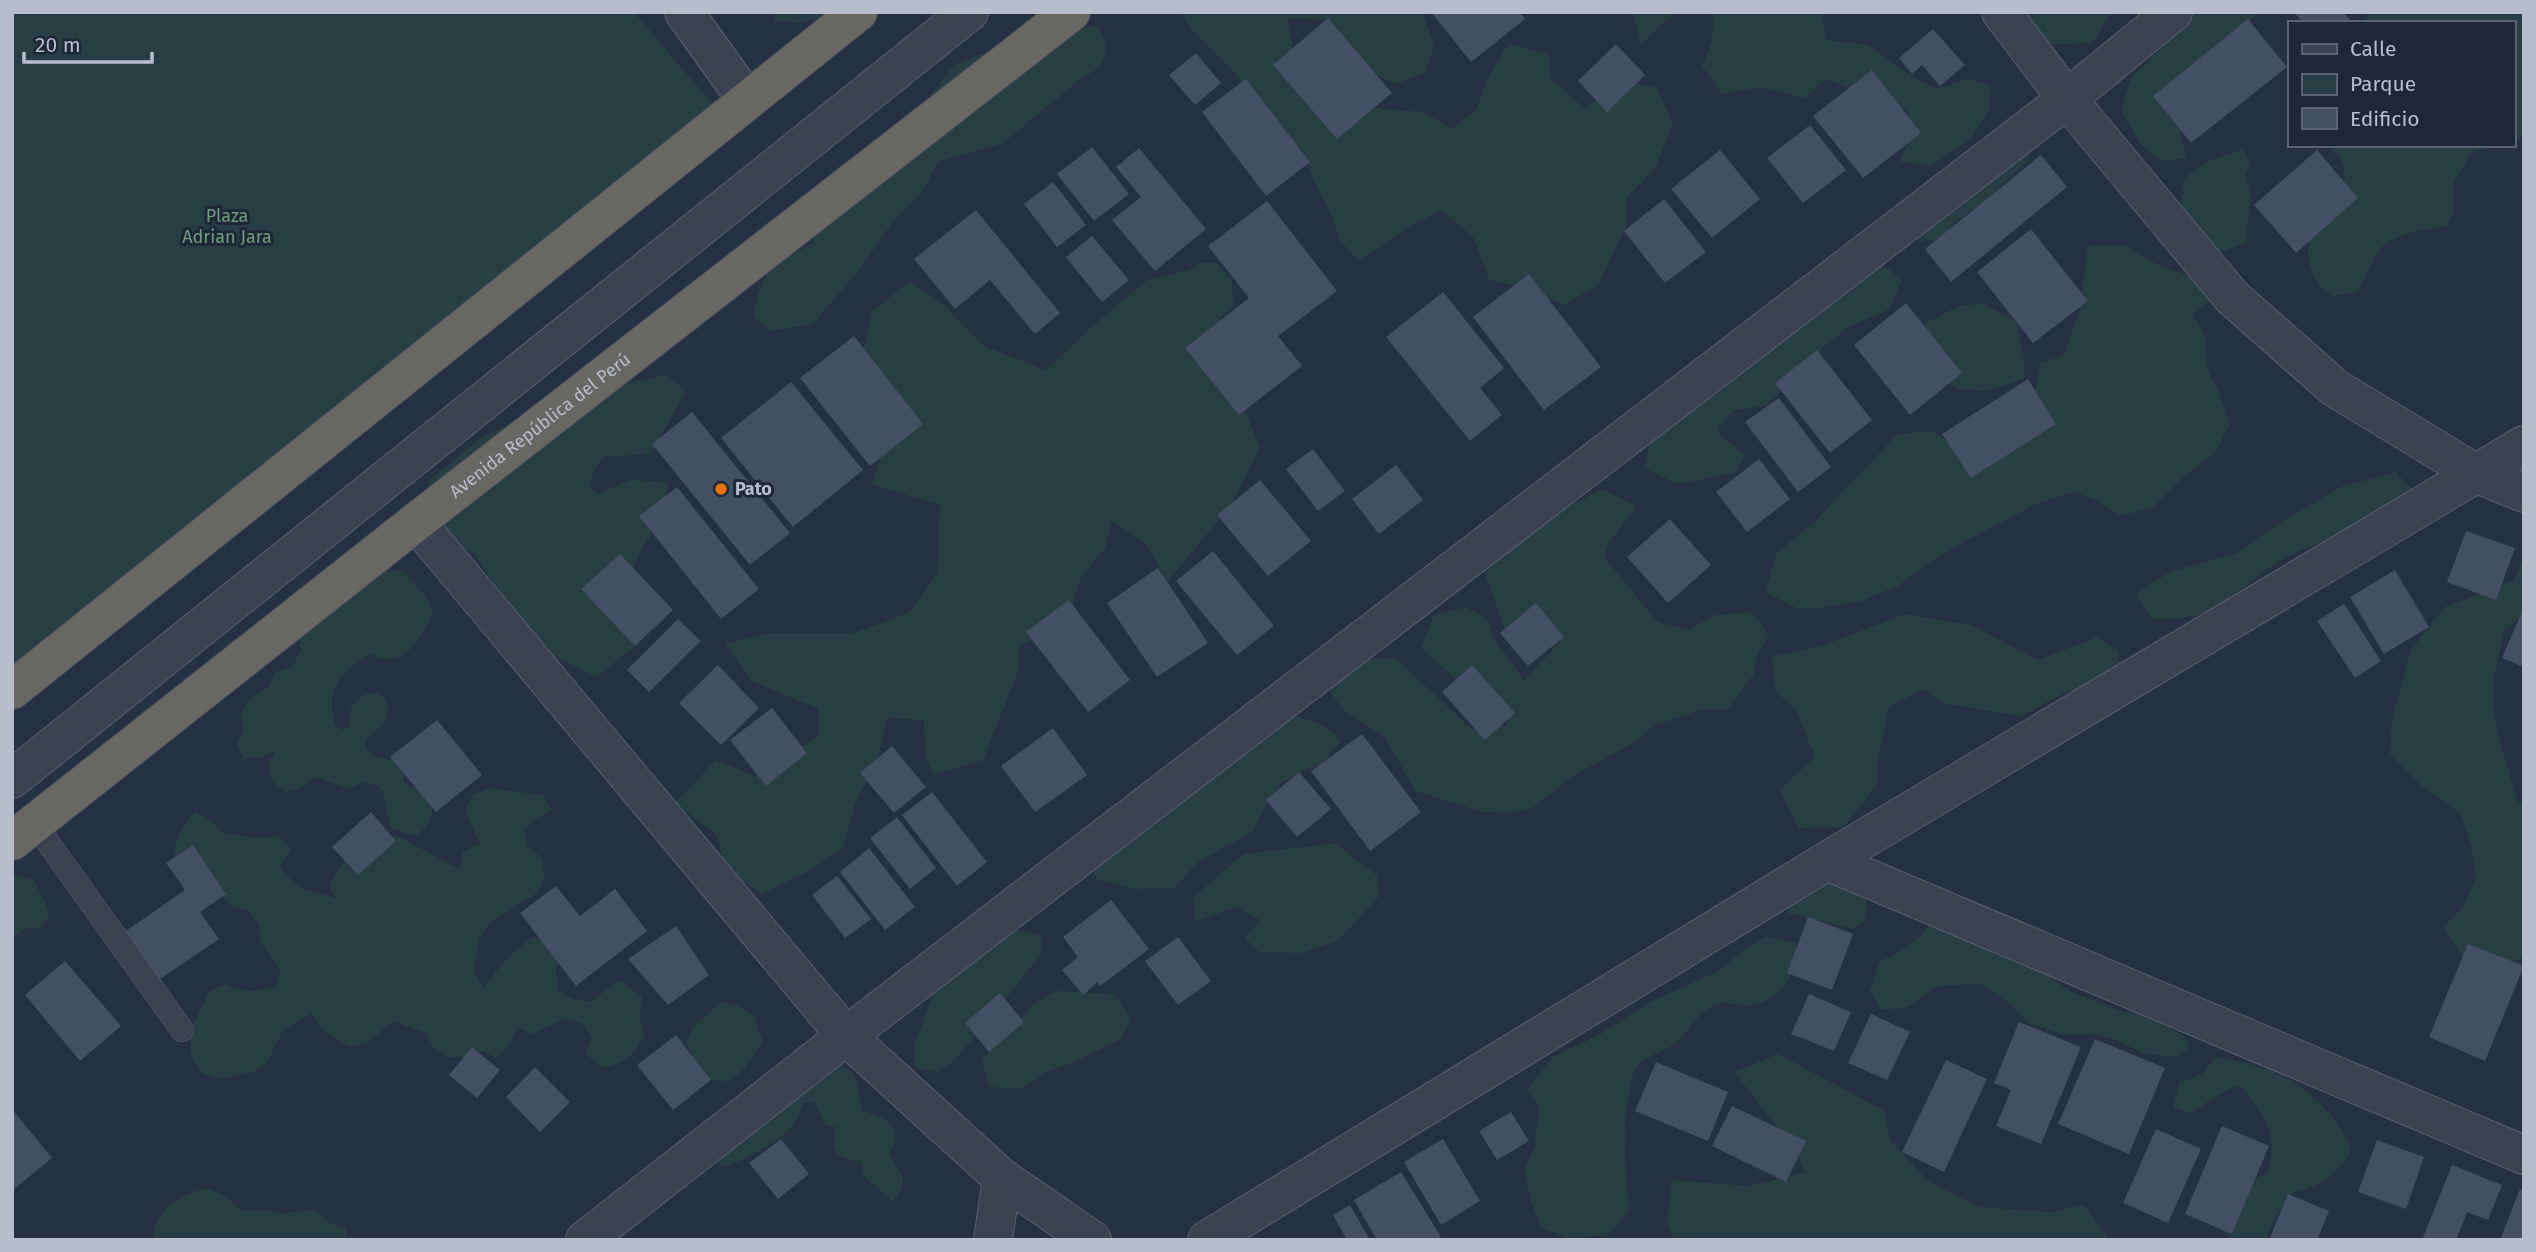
<svg xmlns="http://www.w3.org/2000/svg" width="2536" height="1252" viewBox="0 0 2536 1252" font-family="'Fira Sans',sans-serif">
<style>
.green{fill:#273e43}
.building{fill:#444f64}
.lines{fill:none;stroke-linecap:round;stroke-linejoin:round}
.service-casing{stroke:#58606f;stroke-width:24}
.minor-casing{stroke:#58606f;stroke-width:40}
.tertiary-casing{stroke:#58606f;stroke-width:40}
.trunk-casing{stroke:#454d5c;stroke-width:40}
.service{stroke:#3a4252;stroke-width:23}
.minor{stroke:#3a4252;stroke-width:38}
.tertiary{stroke:#3a4252;stroke-width:38}
.trunk{stroke:#686764;stroke-width:38}
.food-dot{fill:#e8710a;stroke:#1e2737;stroke-width:2.5}
.labels{text-anchor:middle;stroke-width:6;stroke-linejoin:round;paint-order:stroke}
.park-label{font-size:18px;fill:#6d9d7c;stroke:#1e2737}
.street-label{font-size:18px;fill:#b7bdcc;stroke:#1e2737}
.poi-label{font-size:18px;font-weight:bold;fill:#b7bdcc;stroke:#1e2737;text-anchor:start}
</style>
<rect width="100%" height="100%" fill="#253042"/>
<!-- green -->
<path class="green" d="M17 12H634L716 108 12 675V16Z
M775 12H871L852 18 817 19 801 23 775 21Z
M1181 12H1422L1434 44 1426 72 1396 84 1366 70 1326 20 1287 18 1302 88 1342 106 1423 112 1452 129 1477 109 1488 77 1509 43 1549 55 1551 79 1584 108 1623 81 1657 88 1673 123 1656 167 1626 199 1627 225 1598 285 1564 305 1513 285 1489 280 1473 237 1441 210 1408 228 1359 261 1340 241 1332 217 1313 179 1304 152 1261 109 1234 72 1190 28Z
M1632 12H1676L1641 44Z
M1713 12H1822L1826 40 1868 45 1913 77 1937 89 1968 79 1991 86 1989 109 1971 138 1931 166 1899 161 1913 133 1908 111 1826 79 1805 98 1759 87 1722 94 1702 66 1712 41Z
M1981 12H2112L2092 43 2028 45Z
M2190 12H2260L2173 84 2181 136 2187 158 2162 161 2142 146 2121 111 2131 77 2162 48Z
M2373 12H2524V137L2513 140V23H2360Z
M1098 26C1110 49 1110 65 1083 77L1003 143 938 162 924 189 892 223 860 269 813 324 771 331 753 316C762 270 772 265 812 244L839 171 851 158 894 161 915 142 928 98 955 64 982 54 1008 62 1073 27Z
M2025 144 2030 160 2010 177 1990 197 1954 223 1943 239 1920 241 1913 235Z
M2327 145H2495L2471 153 2453 184V213L2447 226C2427 229 2404 232 2387 243 2375 251 2364 279 2358 292L2333 296C2328 292 2320 287 2317 282 2310 271 2305 250 2310 239 2324 208 2369 175 2327 145Z
M2243 149 2250 164 2245 174 2251 195 2246 243 2220 252 2181 216 2184 179 2206 162Z
M2124 245 2158 265 2193 277 2217 296 2192 314 2204 333 2208 371 2218 389 2230 424 2215 453 2184 476 2152 508 2119 516 2099 501 2075 492 2038 503 1962 543 1929 563 1898 586 1861 601 1819 608H1796L1765 592 1777 553 1812 524 1898 434 1932 431 1958 447 2035 392 2040 363 2063 356 2079 312 2088 246Z
M1201 262 1217 263 1232 280 1233 306 1205 336 1239 395 1260 448 1236 496 1217 522 1167 582 1147 545 1112 521 1105 548 1080 579 1069 617 1052 630 1019 647V669L983 760 933 775 925 756 924 720 887 718 878 758 855 804 843 848 807 872 761 894 723 867 718 836 675 803 716 760 755 776 819 736V709L752 681 725 644 768 633H853L909 613 937 574 940 505 871 484 887 440 863 353 872 311 910 281 945 306 986 347 1046 370 1089 329 1147 280 1189 270Z
M1880 263 1902 279 1890 309 1849 327 1822 348 1817 363 1792 380 1766 406 1734 410 1719 427V434L1745 455 1735 473 1677 484 1644 468 1653 433Z
M1984 304 2016 321 2024 358V379L1987 391 1958 389 1926 366 1920 343 1926 323 1961 305Z
M666 375 686 391 651 454 603 457 592 475 590 488 597 494 630 480 668 482 666 511 642 549 621 593 635 646 597 677 531 644 475 554 422 529 429 481 480 438 564 398Z
M2396 472 2413 491 2404 520C2366 530 2326 538 2290 555 2262 569 2241 593 2215 608 2197 618 2172 620 2152 619L2135 594 2170 572 2237 553 2284 520 2343 486Z
M1602 489 1637 506 1608 544 1604 557 1658 622 1689 630 1715 615 1748 612 1759 620 1769 635 1756 657 1754 674 1727 710H1701L1655 725 1632 744 1574 775 1534 807 1514 813 1483 812 1415 791 1385 737 1342 709 1329 690 1337 673 1365 659 1395 658 1472 729 1507 726 1501 698 1459 683 1421 647 1434 615 1466 607 1488 620 1493 637 1524 680 1561 641 1539 618 1507 637 1485 574 1521 537 1573 504Z
M2524 559V614L2503 633C2502 651 2494 667 2493 685 2490 721 2508 767 2518 802L2524 808V957L2500 965 2467 963 2443 928 2463 906 2476 879 2472 849 2460 813 2423 787 2390 754 2392 720 2410 653 2423 633 2445 607 2513 581Z
M402 570 427 597 433 613C423 632 412 659 387 659 382 660 375 656 371 654 340 672 325 689 335 725L343 730 350 725C344 707 367 685 382 696 387 699 387 704 388 710 389 730 371 728 364 744 370 757 379 758 393 760L404 774V783C419 790 438 795 431 815 428 823 425 829 418 835L409 834 391 828C386 815 388 803 380 787L364 782 348 789 315 777 301 788 285 792 272 781 268 765 276 751 261 757 244 759 236 744 244 730 240 713 251 698 267 688 276 672 293 666 301 650 298 633 384 571Z
M1905 614 1972 625 2038 660 2097 637 2119 651V665L2106 682 2062 694 2022 716 1945 704 1923 689 1889 707 1877 764V785L1844 827 1799 828 1779 790 1815 757 1796 710 1776 692 1771 657 1824 645Z
M1285 714C1307 720 1329 722 1341 743L1332 750 1325 763 1308 768 1281 783 1268 802 1252 832 1198 862 1175 888 1133 889 1097 879 1090 863Z
M489 788 543 795 552 810 537 818 524 830 528 846 543 859 544 877 537 893 491 922 480 937 474 971 483 988 504 961 532 937 550 939 560 954 556 971 558 990 572 999 590 1002 619 980 642 997 639 1018 645 1035C631 1057 629 1062 603 1068L585 1053 592 1037 582 1023 564 1019 533 1034 518 1028 510 1044 497 1058 482 1051 465 1058 449 1057 434 1048 425 1033 393 1021 366 1044 349 1047 320 1028 312 1013 283 1030 267 1062 253 1072 218 1079 201 1073 191 1057 190 1039 194 1023 209 992 225 984C244 993 257 992 277 986L280 969 260 941 259 924 248 911 231 906 219 894 216 877 200 879 174 858C175 837 181 827 195 812L211 820 224 833 262 838 278 836 291 850 280 865C298 894 309 889 338 899L329 887C341 855 364 844 396 835L459 869 463 852 480 843 465 812 472 795Z
M1337 843 1355 859 1377 875 1379 896 1338 941 1301 953 1259 952 1245 938 1260 920 1237 907 1196 921 1193 898 1243 854Z
M16 875 34 880 50 913 42 927 24 929 12 940V878Z
M1836 881 1862 885 1868 908 1864 922 1851 929 1788 913 1782 891Z
M1931 922 2037 969 2072 992 2121 1011 2146 1015 2182 1035 2188 1041 2187 1049 2177 1057 2145 1054 2114 1039 2094 1034H2062L2030 1024 2012 1005 1979 983 1935 987 1908 1007 1881 1010 1870 991 1880 961C1901 953 1918 941 1931 922Z
M1002 926 1042 936 1041 955 956 1059 938 1072 915 1069 914 1046 935 989Z
M1766 936 1796 943C1800 974 1779 1004 1746 1005 1736 1005 1723 1001 1714 1005 1696 1013 1691 1031 1677 1042 1663 1054 1643 1054 1634 1072 1632 1076 1631 1083 1630 1087 1621 1129 1626 1168 1629 1210L1611 1233 1573 1240 1541 1228 1531 1201 1524 1169 1535 1146 1539 1105 1526 1090 1554 1056 1599 1035 1650 1002 1719 971 1744 950Z
M1056 991 1115 994 1131 1019 1121 1039 1076 1061 1047 1072 1021 1089 989 1087 982 1059 1012 1030 1033 1004Z
M720 1002 738 1006 754 1015 763 1043 743 1070 729 1081 711 1080 693 1058 686 1043 693 1027Z
M1778 1054 1885 1111 1890 1140 1929 1182 1979 1207 2051 1212 2084 1205 2110 1240H1675L1667 1224 1672 1180 1749 1186 1806 1172 1777 1127 1734 1072Z
M2215 1057C2264 1064 2301 1078 2333 1118 2342 1130 2348 1137 2351 1151 2334 1178 2323 1185 2292 1193L2274 1219 2266 1240H2230L2222 1230 2242 1186 2268 1172C2279 1129 2265 1119 2241 1086 2222 1089 2207 1104 2190 1113L2173 1107 2179 1083 2202 1074Z
M841 1063 855 1075 862 1111C883 1116 907 1127 890 1152 897 1175 914 1176 893 1201 886 1198 885 1194 879 1189 869 1180 862 1178 862 1164L837 1155 833 1146 836 1127 826 1126 814 1103 805 1102C800 1110 798 1119 793 1126 783 1139 738 1165 721 1167L718 1159Z
M208 1188 224 1196 243 1211 263 1210 280 1213 316 1210 329 1223 346 1229 347 1240H152C155 1208 180 1194 208 1188Z"/>
<!-- building -->
<path class="building" d="M1431 12H1520L1525 19 1471 62Z
M2294 12H2344L2352 23H2303Z
M1328 18 1392 93 1337 139 1273 65Z
M2248 19 2287 67 2191 143 2153 96Z
M1933 29 1965 65 1940 86 1922 65 1912 74 1899 58Z
M1616 44 1645 75 1607 112 1578 81Z
M1196 53 1221 83 1195 105 1169 75Z
M1872 70 1921 133 1863 178 1813 116Z
M1246 79 1310 162 1266 196 1202 112Z
M1810 125 1846 170 1803 203 1767 158Z
M1092 147 1129 194 1094 221 1057 174Z
M1139 148 1206 229 1155 271 1112 220 1141 197 1116 167Z
M1720 150 1760 199 1712 238 1671 189Z
M2317 150 2358 198 2296 253 2254 205Z
M2041 155 2067 187 1951 282 1925 249Z
M1053 182 1086 225 1057 247 1024 204Z
M1664 199 1706 252 1665 283 1624 231Z
M1267 201 1337 291 1278 336 1302 366 1239 415 1185 348 1249 298 1208 246Z
M976 210 1060 313 1035 334 990 280 955 309 914 259Z
M2031 229 2088 301 2033 343 1977 272Z
M1092 236 1129 280 1102 302 1066 257Z
M1529 274 1601 367 1544 410 1473 317Z
M1443 292 1504 368 1480 388 1502 415 1470 441 1386 337Z
M1906 303 1962 373 1910 415 1854 345Z
M854 336 923 424 870 466 800 378Z
M1817 350 1872 420 1830 453 1775 383Z
M2028 379 2056 424 1971 478 1942 434Z
M791 382 863 470 793 527 721 438Z
M1779 398 1831 467 1798 492 1745 422Z
M692 412 790 533 750 565 652 444Z
M1313 449 1345 491 1318 511 1286 469Z
M1759 459 1790 499 1747 532 1716 492Z
M1396 465 1423 500 1379 534 1352 499Z
M1260 480 1311 541 1268 576 1217 515Z
M677 487 759 589 721 619 639 516Z
M1670 519 1711 565 1668 603 1627 557Z
M2466 531 2515 548 2496 600 2447 582Z
M1213 551 1274 626 1237 655 1176 581Z
M620 554 673 610 635 646 581 589Z
M1158 568 1208 643 1157 677 1107 603Z
M2395 570 2429 627 2384 654 2350 597Z
M1069 600 1130 680 1088 712 1026 632Z
M1536 603 1564 637 1528 666 1500 633Z
M2344 604 2381 661 2355 678 2317 621Z
M2524 607V667L2502 658Z
M678 619 701 641 649 692 627 670Z
M718 665 759 708 721 745 679 703Z
M1472 665 1515 713 1485 740 1442 692Z
M772 708 807 753 766 786 730 740Z
M437 720 482 775 436 812 390 757Z
M1053 728 1087 775 1035 812 1001 766Z
M1362 734 1421 812 1370 851 1311 771Z
M892 746 926 787 894 813 860 773Z
M1299 772 1331 809 1297 837 1266 800Z
M932 792 987 862 957 886 902 815Z
M371 812 396 841 358 875 332 847Z
M897 817 936 868 910 889 870 838Z
M193 845 226 894 200 912 219 939 157 981 123 933 185 890 166 863Z
M869 848 915 907 885 930 840 872Z
M837 876 871 919 845 938 812 895Z
M556 886 580 916 615 889 647 931 576 986 520 913Z
M1111 900 1149 949 1100 986 1098 982 1083 995 1062 970 1078 957 1063 937Z
M1808 917 1853 934 1832 990 1787 973Z
M676 926 709 975 668 1005 628 959Z
M1178 937 1211 981 1178 1005 1145 961Z
M2468 944 2524 966 2485 1061 2429 1037Z
M65 961 121 1026 80 1061 25 995Z
M1000 993 1024 1022 989 1052 965 1023Z
M1809 994 1851 1012 1834 1051 1791 1034Z
M1871 1014 1910 1032 1887 1080 1848 1063Z
M2019 1022 2081 1047 2041 1144 1996 1126 2011 1090 1994 1083Z
M676 1035 711 1080 673 1110 637 1065Z
M2095 1039 2165 1068 2129 1154 2058 1124Z
M472 1047 500 1070 477 1098 449 1075Z
M1946 1060 1987 1079 1944 1172 1902 1152Z
M1656 1062 1728 1092 1708 1141 1635 1111Z
M535 1067 570 1102 540 1132 506 1097Z
M1732 1106 1806 1141 1786 1182 1712 1146Z
M12 1109 52 1158 12 1191Z
M1511 1112 1529 1141 1497 1160 1479 1131Z
M2222 1126 2269 1146 2232 1234 2185 1214Z
M2156 1129 2201 1149 2168 1223 2123 1203Z
M781 1139 809 1174 778 1199 749 1163Z
M1443 1139 1480 1201 1441 1225 1404 1162Z
M2377 1140 2424 1157 2406 1209 2358 1192Z
M2452 1165 2502 1185 2488 1220 2467 1212 2456 1240H2422Z
M1401 1172 1441 1237 1436 1240H1377L1354 1200Z
M2520 1189 2524 1190V1240H2500Z
M2288 1194 2329 1211 2317 1240H2269Z
M1350 1205 1370 1240H1347L1333 1215Z"/>
<g class="lines">
<defs>
<path id="service" d="M34 823 182 1030"/>
<path id="minor" d="M684 12 747 100
M2001 12 2067 99 2232 297 2335 388 2475 473 2524 493
M416 522 846 1036 1002 1178 1092 1240
M1827 861 2524 1155
M585 1240 846 1036 2067 99 2173 12
M993 1240 1002 1178
M1207 1240 1827 861 2524 445"/>
<path id="tertiary" d="M12 779 969 12"/>
<g id="trunk">
<path d="M12 690 858 12"/>
<path id="s1" d="M12 841 416 522 1071 12"/>
</g>
</defs>
<!-- service casing -->
<use href="#service" class="service-casing"/>
<!-- minor casing -->
<use href="#minor" class="minor-casing"/>
<!-- tertiary casing -->
<use href="#tertiary" class="tertiary-casing"/>
<!-- trunk casing -->
<use href="#trunk" class="trunk-casing"/>
<!-- service -->
<use href="#service" class="service"/>
<!-- minor -->
<use href="#minor" class="minor"/>
<!-- tertiary -->
<use href="#tertiary" class="tertiary"/>
<!-- trunk -->
<use href="#trunk" class="trunk"/>
</g>
<!-- markers -->
<circle class="food-dot" cx="721" cy="489" r="7"/>
<g class="labels">
<!-- park labels -->
<g class="park-label">
<text x="227" y="222">Plaza<tspan x="227" dy="21">Adrian Jara</tspan></text>
</g>
<!-- street labels -->
<g class="street-label">
<text dy="6" stroke="none"><textPath href="#s1" startOffset="672">Avenida República del Perú</textPath></text>
</g>
<!-- poi labels -->
<g class="poi-label">
<text x="735" y="495">Pato</text>
</g>
</g>
<!-- border -->
<rect width="2536" height="1252" fill="none" stroke="#b7bdcc" stroke-width="28"/>
<!-- legend -->
<rect x="2288" y="21" width="228" height="126" fill="#1e2737" stroke="#5b6373" stroke-width="2"/>
<rect x="2302" y="44" width="35" height="10" fill="#3a4252" stroke="#5b6373" stroke-width="2"/>
<text x="2350" y="56" font-size="21" fill="#b7bdcc">Calle</text>
<rect x="2302" y="74" width="35" height="21" fill="#273e43" stroke="#5b6373" stroke-width="2"/>
<text x="2350" y="91" font-size="21" fill="#b7bdcc">Parque</text>
<rect x="2302" y="108" width="35" height="21" fill="#444f64" stroke="#5b6373" stroke-width="2"/>
<text x="2350" y="126" font-size="21" fill="#b7bdcc">Edificio</text>
<!-- scale -->
<path d="M24 52v10h128v-10" fill="none" stroke="#b7bdcc" stroke-width="3.5"/>
<text x="35" y="52" font-size="21" fill="#b7bdcc" stroke="#1e2737" stroke-width="5" paint-order="stroke">20 m</text>
</svg>
